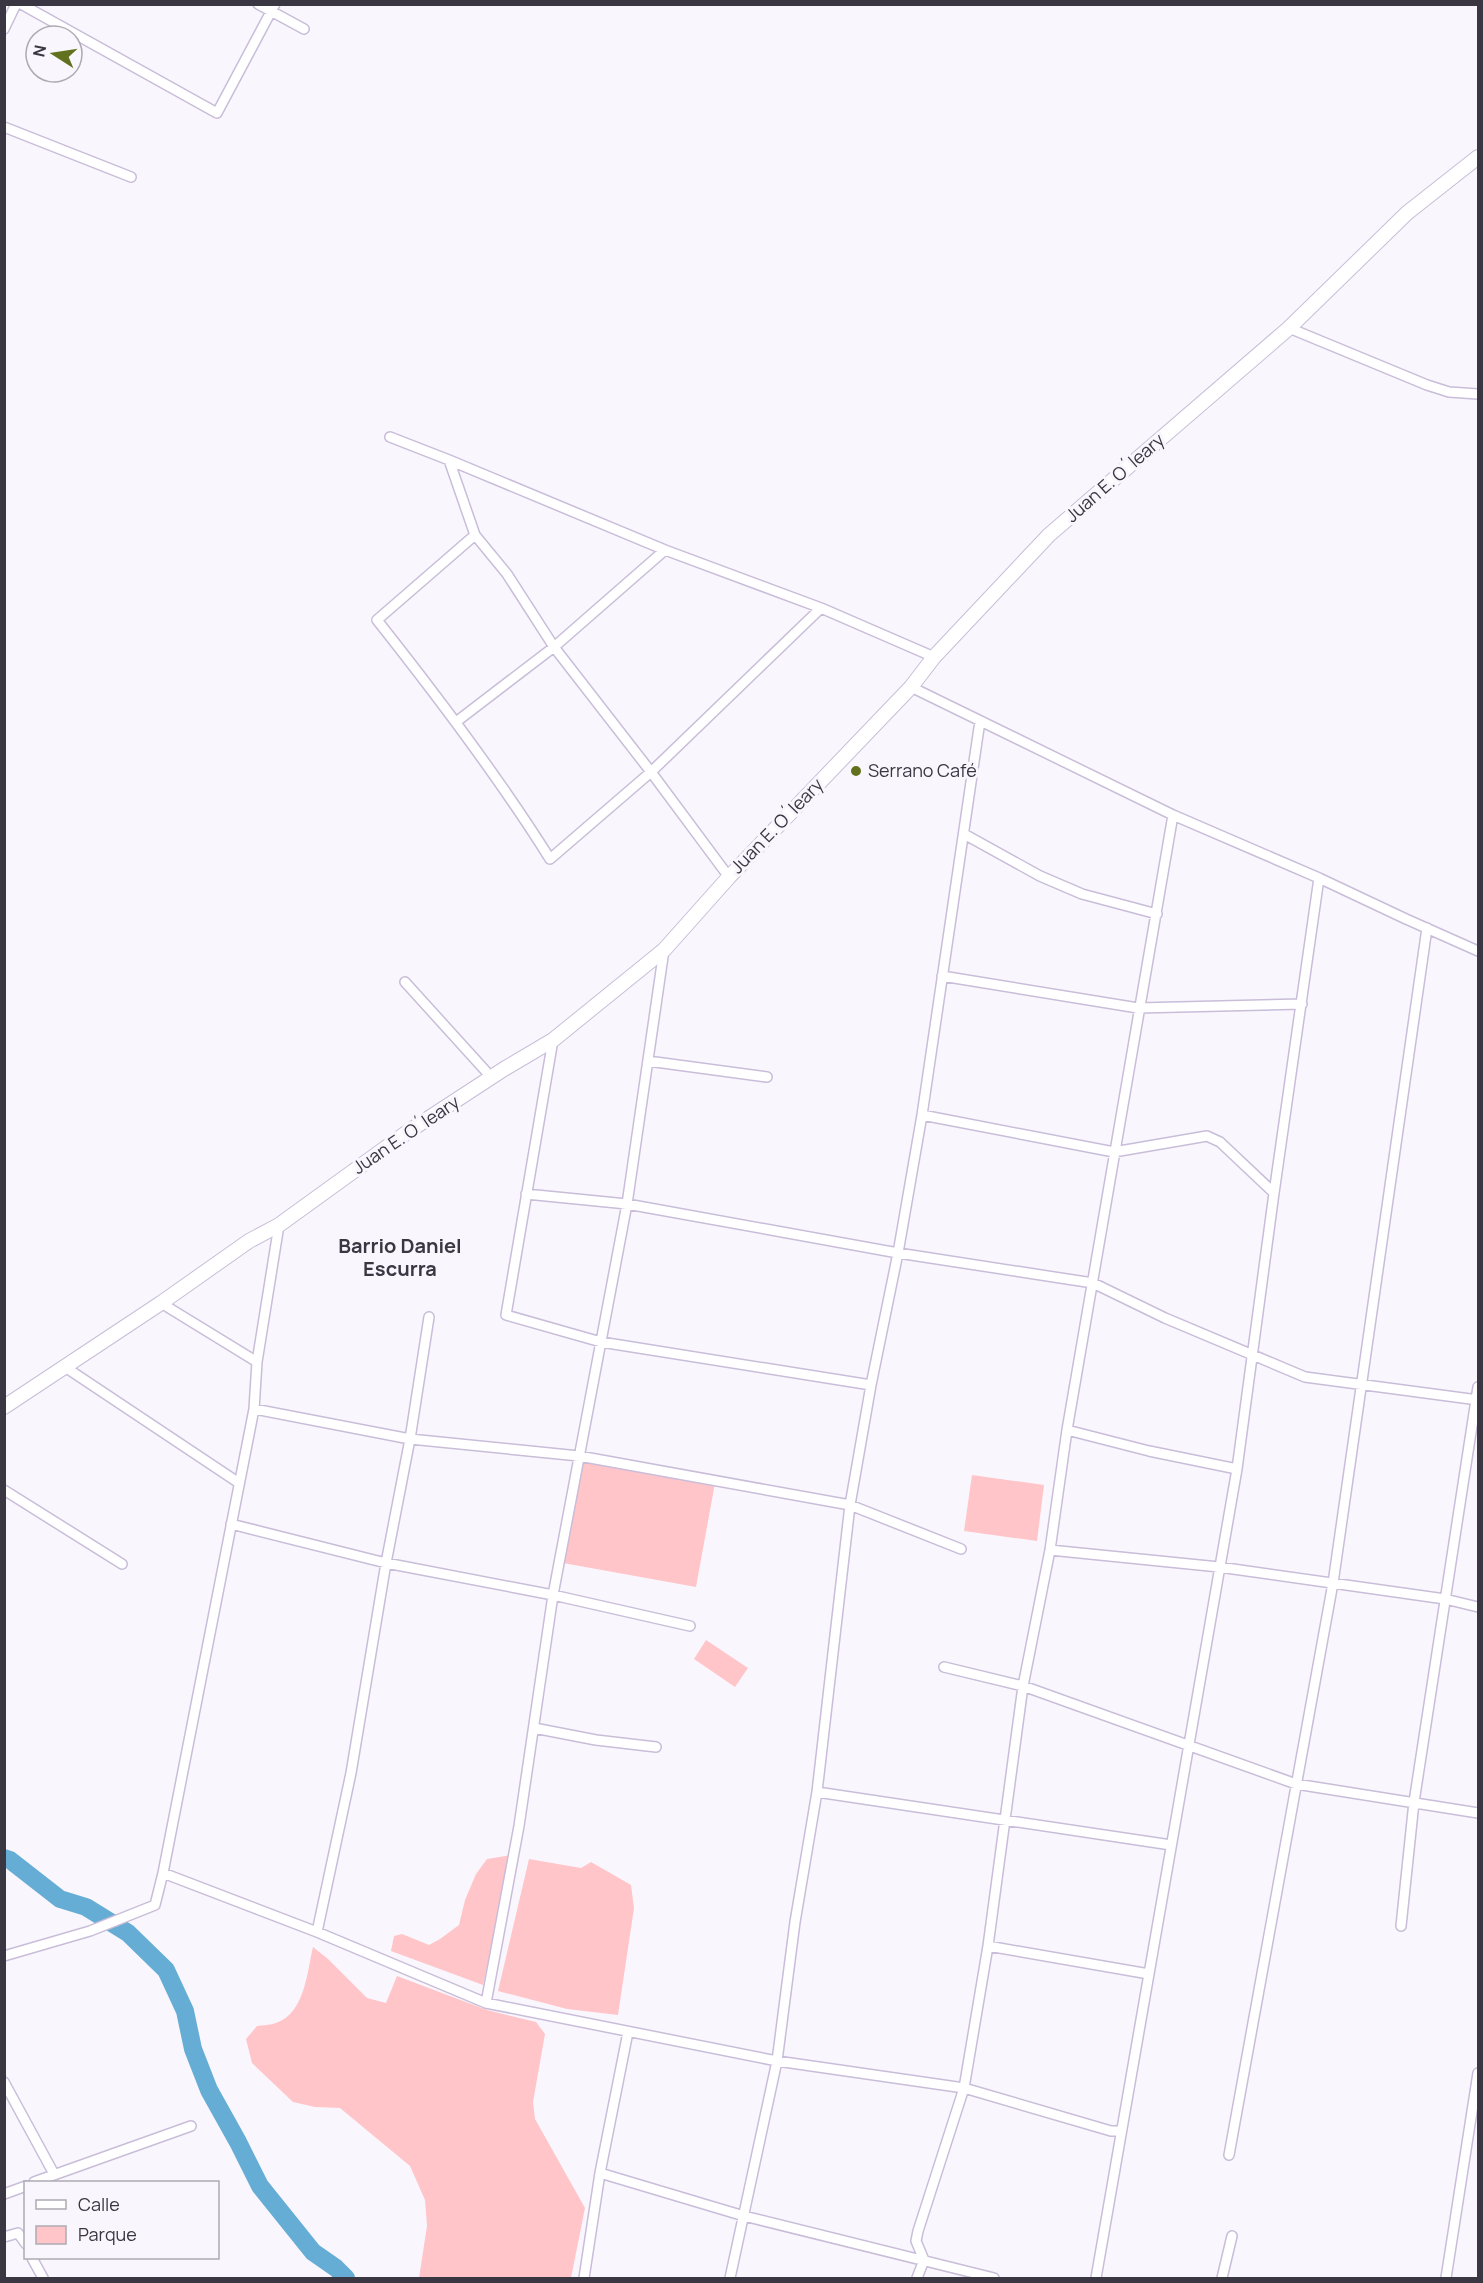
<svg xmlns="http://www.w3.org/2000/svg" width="1483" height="2283" viewBox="0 0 1483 2283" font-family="Manrope,sans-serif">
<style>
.green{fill:#ffc5c9}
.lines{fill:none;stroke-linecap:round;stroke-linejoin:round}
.river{stroke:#66add5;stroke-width:18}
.street-casing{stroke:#c9bdd9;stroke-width:12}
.secondary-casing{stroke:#c9bdd9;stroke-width:16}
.street{stroke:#fff;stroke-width:9}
.secondary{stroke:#fff;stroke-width:14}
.poi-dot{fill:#62711d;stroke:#f9f7fd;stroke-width:2}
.labels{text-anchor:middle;stroke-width:6;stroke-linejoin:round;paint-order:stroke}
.street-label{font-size:18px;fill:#3b3742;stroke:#f9f7fd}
.poi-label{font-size:18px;fill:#3b3742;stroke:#f9f7fd;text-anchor:start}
.neighbourhood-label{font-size:20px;font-weight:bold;fill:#3b3742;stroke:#f9f7fd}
</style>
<rect width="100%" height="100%" fill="#f9f7fd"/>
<!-- green -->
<path class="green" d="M582 1460 715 1483 696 1587 563 1563Z
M972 1475 1044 1485 1037 1541 964 1531Z
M706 1640 748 1668 735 1687 694 1659Z
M511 1855 483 1985 391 1951 394 1936 402 1934 429 1945 440 1939 459 1925 465 1900 476 1874 487 1859Z
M529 1859 581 1868 591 1862 631 1885 634 1908 618 2015 567 2009 498 1991Z
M313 1947 328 1959 367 1998 386 2003 397 1976 487 2010 536 2022 545 2034 533 2102 535 2119 585 2208 571 2278H419L427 2226 425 2200 410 2166 340 2108 315 2107 293 2102 252 2063 246 2039 257 2026C263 2025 270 2025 276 2023 305 2013 307 1972 313 1947Z"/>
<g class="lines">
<!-- river -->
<path class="river" d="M4 1858 10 1860 60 1899 86 1907 128 1933 166 1970 185 2011 193 2049 209 2090 238 2142 260 2186 313 2252 336 2268 346 2278"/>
<defs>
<path id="street" d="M21 4 217 113 275 4
M258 4 304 29
M4 29 16 4
M4 127 131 177
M1289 328 1427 385 1449 392 1478 394
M390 437 449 460 665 550 821 608 934 657
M449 460 475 535 507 574 554 647 651 772 729 877
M475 535 377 620C438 697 498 776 550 859L651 772 821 608
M911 687 1173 815 1319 878 1406 919 1478 951
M456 722 554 647 665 550
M964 834 1040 876 1082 894 1157 914
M942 976 1138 1008 1302 1004
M405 982 492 1078
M553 1040 506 1315 601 1342 871 1385
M648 1061 767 1077
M922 1115 1114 1152 1207 1136 1220 1142 1274 1193 1237 1469 1096 2278
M1274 1193 1319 878
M526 1194 627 1204 898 1253 1093 1283 1165 1318 1305 1377 1478 1400
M161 1303 257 1362
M65 1367 239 1483
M254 1409 410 1439 579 1456 850 1505 961 1549
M1067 1430 1149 1451 1237 1469
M4 1490 122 1564
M231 1524 386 1563 553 1595 690 1626
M1050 1550 1219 1567 1445 1599 1478 1607
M944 1667 1023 1686 1296 1784 1478 1813
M534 1728 596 1740 656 1747
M817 1792 1171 1845
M163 1873 317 1932 486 2003 777 2061 964 2088 1111 2131H1121
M1401 1926 1414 1802 1478 1387
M317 1932 351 1773 386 1563 410 1439 429 1317
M988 1946 1149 1974
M4 1956 90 1931 155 1905 163 1873 254 1409 257 1362 279 1225
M486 2003 519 1826 553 1595 627 1204 664 950
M4 2082 54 2174
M1229 2155 1333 1583 1427 928
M600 2173 744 2216 994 2278
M34 2182 191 2126
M4 2194 26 2186
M4 2237 18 2233 26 2244
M32 2258 43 2278
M584 2278 600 2173 628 2032
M730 2278 777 2061 795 1922 817 1792 850 1505 871 1385 898 1253 922 1115 980 721
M917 2278 924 2260 916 2241 918 2231 964 2088 988 1946 1023 1686 1050 1550 1067 1430 1173 815
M1222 2278 1232 2236
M1446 2278 1478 2073"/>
<path id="secondary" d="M4 1407 161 1303 249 1241 279 1225 409 1131 504 1069 553 1040 664 950 729 877 911 687 934 657 1049 535 1289 328 1407 213 1478 157"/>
</defs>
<!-- street casing -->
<use href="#street" class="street-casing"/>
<!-- secondary casing -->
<use href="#secondary" class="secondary-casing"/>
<!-- street -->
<use href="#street" class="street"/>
<!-- secondary -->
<use href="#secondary" class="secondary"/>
</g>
<!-- markers -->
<circle class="poi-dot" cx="856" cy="771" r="6"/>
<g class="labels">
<!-- street labels -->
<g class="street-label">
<text transform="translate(1115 478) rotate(-41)" y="6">Juan E. O´leary</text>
<text transform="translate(777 826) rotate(-46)" y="6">Juan E. O´leary</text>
<text transform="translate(406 1135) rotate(-34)" y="6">Juan E. O´leary</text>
</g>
<!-- poi labels -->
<g class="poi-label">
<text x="868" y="777">Serrano Café</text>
</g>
<!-- neighbourhood labels -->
<g class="neighbourhood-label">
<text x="400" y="1253">Barrio Daniel<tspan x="400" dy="23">Escurra</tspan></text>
</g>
</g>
<!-- border -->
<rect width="1483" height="2283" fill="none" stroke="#3b3742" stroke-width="12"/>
<!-- legend -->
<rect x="24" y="2181" width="195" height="78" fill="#f9f7fd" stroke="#adaab2" stroke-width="1.5"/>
<rect x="36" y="2200" width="30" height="9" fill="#ffffff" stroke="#adaab2" stroke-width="1.5"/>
<text x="78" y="2211" font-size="18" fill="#3b3742">Calle</text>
<rect x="36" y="2226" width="30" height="18" fill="#ffc5c9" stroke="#adaab2" stroke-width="1.5"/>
<text x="78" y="2241" font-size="18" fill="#3b3742">Parque</text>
<!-- north arrow -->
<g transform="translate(54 54) rotate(282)"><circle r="28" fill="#f9f7fd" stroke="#adaab2" stroke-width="1.5"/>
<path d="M0-4.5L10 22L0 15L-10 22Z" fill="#62711d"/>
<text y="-9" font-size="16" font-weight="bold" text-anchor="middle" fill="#3b3742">N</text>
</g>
</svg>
